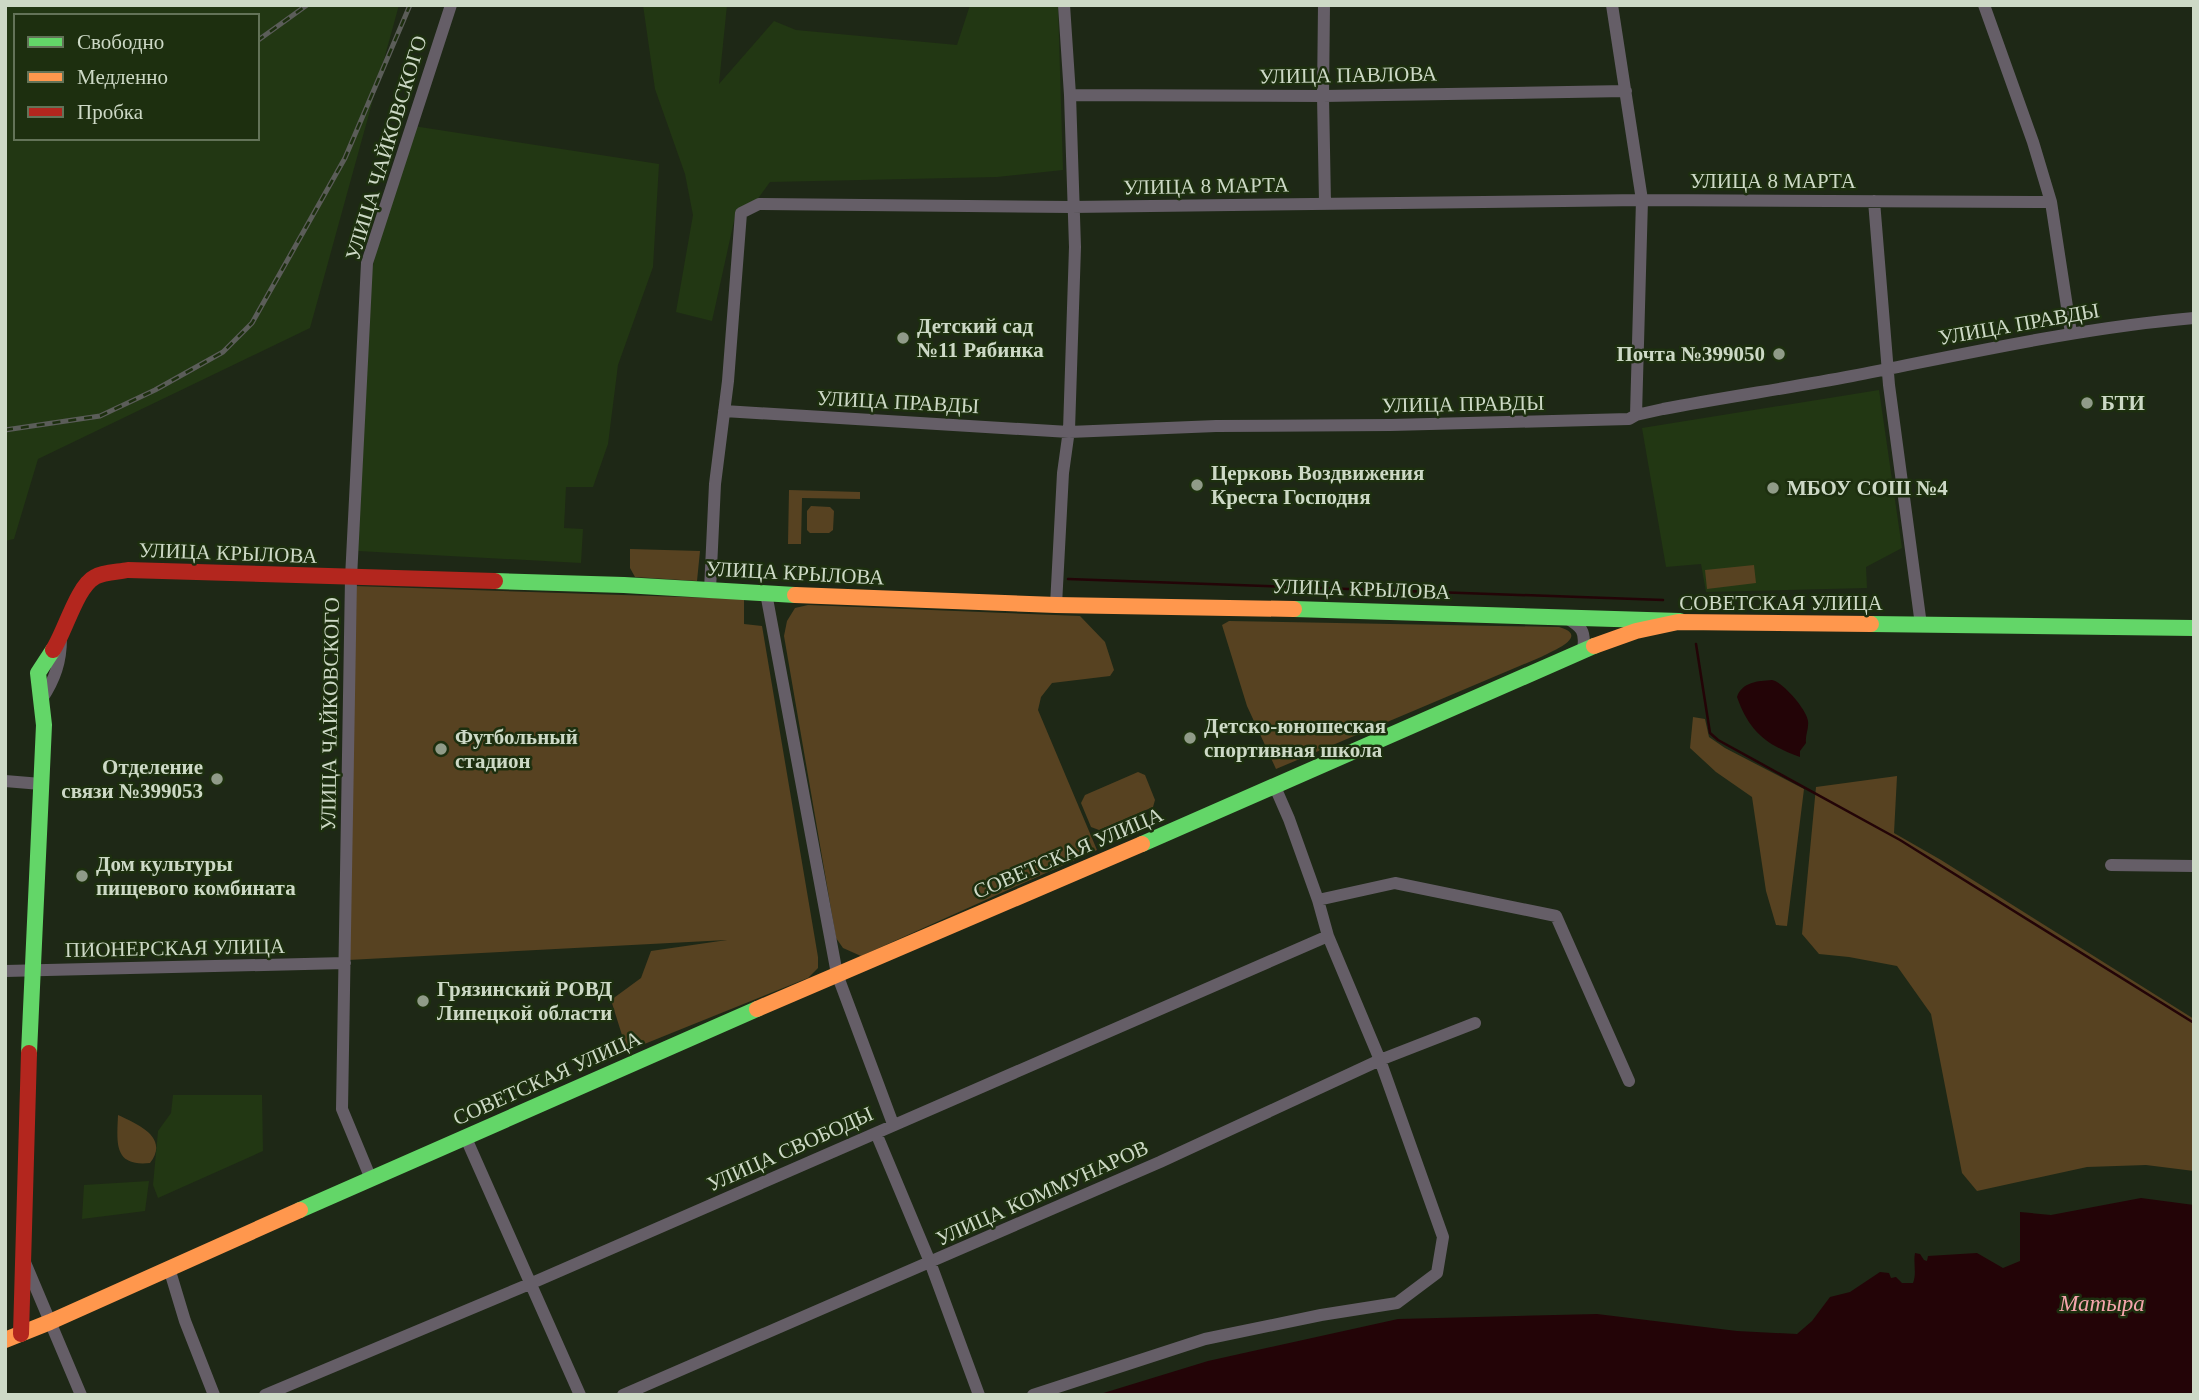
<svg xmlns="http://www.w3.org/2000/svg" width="2199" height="1400" viewBox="0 0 2199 1400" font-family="Georgia,serif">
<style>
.built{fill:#223713;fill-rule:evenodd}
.green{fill:#574221}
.water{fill:#230407}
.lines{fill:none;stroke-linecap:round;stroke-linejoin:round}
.stream{stroke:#230407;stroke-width:2.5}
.street{stroke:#655e67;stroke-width:12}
.fast{stroke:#63d668;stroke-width:16}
.slow{stroke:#ff974d;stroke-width:16}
.jam{stroke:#b3261e;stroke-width:16}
.rail-casing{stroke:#5b5d59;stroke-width:5}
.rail{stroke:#1d2f0f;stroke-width:2.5;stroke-dasharray:8;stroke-linecap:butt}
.poi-dot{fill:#909b88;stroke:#1d2f0f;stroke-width:2.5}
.labels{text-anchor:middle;stroke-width:5;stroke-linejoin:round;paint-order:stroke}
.street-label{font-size:21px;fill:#cdd9c6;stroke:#1d2f0f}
.poi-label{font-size:21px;font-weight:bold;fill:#cdd9c6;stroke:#1d2f0f;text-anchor:start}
.water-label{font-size:23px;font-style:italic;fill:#f5a5ac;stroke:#1d2f0f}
</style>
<rect width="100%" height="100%" fill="#1e2816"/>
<!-- built -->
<path class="built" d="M5 5H399L310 328 38 459 14 539 5 541ZM16 16H257V138H16Z
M643 5H727L719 84 774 21 796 30 957 45 970 5H1058L1063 170 997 177 770 182 749 211 736 212 712 321 676 312 693 215 685 174 655 89Z
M407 125 659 164 653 267 618 365 608 444 593 487H566L564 528 583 529 581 563 358 551 368 286Z
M1879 390 1902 548 1866 567 1867 588 1706 592 1701 564 1666 567 1642 428Z
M173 1095H262L263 1151 158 1198 153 1185 158 1131 171 1113Z
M149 1181 145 1211 82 1219 84 1185Z"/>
<!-- green -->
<path class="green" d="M789 490 860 492V499L802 498 801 544H788Z
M811 506 830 507 834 511 833 530 829 533H810L807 530V511Z
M630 549 700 551 697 581 635 577 630 568Z
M1754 565 1756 583 1707 589 1705 570Z
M354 586 744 599V624L762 626 818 957V968L808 978 627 1051 611 1000 641 978 651 951 727 940 348 960Z
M808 605 1080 616 1105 642 1114 670 1110 676 1052 683 1041 697 1038 710 1097 850 861 956 843 948 836 938 784 636 787 621 795 608Z
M1229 621 1559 627C1591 636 1552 651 1541 657L1276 769 1247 706 1222 625Z
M1693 717 1705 719 1709 737 1725 748 1804 789 1787 926 1776 925 1766 891 1752 797 1716 772 1690 748Z
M1138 772 1145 775 1155 800 1153 807 1099 830 1091 827 1081 803 1085 795Z
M1897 776 1894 833 1941 860 2194 1019V1171L2146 1165 2087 1167 1977 1191 1962 1173 1931 1014 1897 966 1849 957 1819 954 1802 934 1816 787Z
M118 1115C137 1124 170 1137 150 1163 113 1167 117 1142 118 1115Z"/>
<!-- water -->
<path class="water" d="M1772 680C1783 682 1807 710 1808 721 1809 729 1805 735 1806 743L1800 751V757C1766 745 1749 731 1737 697 1742 682 1758 681 1772 680Z
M2141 1198 2194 1205V1395H1097L1208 1361 1398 1319 1597 1314 1737 1331 1797 1334 1812 1321 1830 1297 1850 1292 1880 1272 1889 1273 1891 1278 1896 1277 1902 1283H1913C1917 1273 1913 1263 1915 1253L1920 1254 1924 1260 1927 1261 1928 1256 1977 1253 2003 1268 2020 1261V1212L2051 1215Z"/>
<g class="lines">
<!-- stream -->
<path class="stream" d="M1068 579 1663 600
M1696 644 1710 733 1718 740 1900 840 2194 1023"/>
<!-- street -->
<path class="street" d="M1324 5 1323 96 1325 203
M1612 5 1642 200 1636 415
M1984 5 2033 142 2051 202 2071 333
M1070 95 1323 96 1626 91
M1874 201 1889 385 1921 625
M724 411 1069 432 1216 426 1391 425 1629 419 1636 415 1663 409C1726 397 1789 388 1852 376 1965 354 2078 328 2194 318
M710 590 715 484 728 381 741 213 759 204 1071 207 1642 200 2051 202
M766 593 837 974 893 1124
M1056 605 1063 473 1069 430 1075 247 1070 95 1064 5
M1565 617C1582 627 1586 631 1583 650
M42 699C55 679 61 662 61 638
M5 781 41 784
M2111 865 2194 866
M1318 900 1395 883 1556 916 1629 1081
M5 971 345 963
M876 1133 930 1262 979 1395
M465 1136 580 1395
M371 1179 342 1109 351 578 367 263 451 5
M24 1260 81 1395
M169 1268 185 1321 214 1395
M265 1395 532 1283 1328 936
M623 1395 1160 1162 1380 1060 1475 1023
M1033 1395 1205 1339 1321 1315 1397 1303 1437 1273 1443 1237 1380 1060 1328 936 1318 900 1289 819 1275 787"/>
<!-- fast -->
<path class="fast" d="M495 581 624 585 795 595
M1294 609 1680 621
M1871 624 2194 628
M1142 844 1594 646
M29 1053 44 725 38 673 53 650
M300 1210 757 1009"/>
<!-- slow -->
<path class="slow" d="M795 595 1056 605 1294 609
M1594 646 1636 631 1678 622 1871 624
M757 1009 1142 844
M5 1340 50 1322 300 1210"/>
<!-- jam -->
<path class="jam" d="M53 650C65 632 77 586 95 577 103 572 118 572 128 570L495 581
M21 1334 29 1053"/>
<defs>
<path id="rail" d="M257 41 307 5
M5 430 100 416 155 390 223 352 252 323 345 158 410 5"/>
</defs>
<!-- rail casing -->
<use href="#rail" class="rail-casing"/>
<!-- rail -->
<use href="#rail" class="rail"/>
</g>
<!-- markers -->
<g class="poi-dot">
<circle cx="903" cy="338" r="7"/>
<circle cx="1779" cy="354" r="7"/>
<circle cx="2087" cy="403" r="7"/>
<circle cx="1197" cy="485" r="7"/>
<circle cx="1773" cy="488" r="7"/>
<circle cx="1190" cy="738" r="7"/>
<circle cx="441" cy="749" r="7"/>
<circle cx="217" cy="779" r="7"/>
<circle cx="82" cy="876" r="7"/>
<circle cx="423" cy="1001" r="7"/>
</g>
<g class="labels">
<!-- street labels -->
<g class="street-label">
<text transform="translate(1348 75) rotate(-1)" y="7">УЛИЦА ПАВЛОВА</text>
<text transform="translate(386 148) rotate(-73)" y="7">УЛИЦА ЧАЙКОВСКОГО</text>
<text x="1773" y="188">УЛИЦА 8 МАРТА</text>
<text transform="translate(1206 186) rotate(-1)" y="7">УЛИЦА 8 МАРТА</text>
<text transform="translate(2019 324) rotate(-10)" y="7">УЛИЦА ПРАВДЫ</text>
<text transform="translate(898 402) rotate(3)" y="7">УЛИЦА ПРАВДЫ</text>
<text transform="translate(1463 404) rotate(-1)" y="7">УЛИЦА ПРАВДЫ</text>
<text transform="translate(228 553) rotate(2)" y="7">УЛИЦА КРЫЛОВА</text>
<text transform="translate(795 573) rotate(3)" y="7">УЛИЦА КРЫЛОВА</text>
<text transform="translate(1361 589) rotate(2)" y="7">УЛИЦА КРЫЛОВА</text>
<text x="1781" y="610">СОВЕТСКАЯ УЛИЦА</text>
<text transform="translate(330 714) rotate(-89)" y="7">УЛИЦА ЧАЙКОВСКОГО</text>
<text transform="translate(1068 853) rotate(-23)" y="7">СОВЕТСКАЯ УЛИЦА</text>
<text transform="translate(175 948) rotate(-1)" y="7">ПИОНЕРСКАЯ УЛИЦА</text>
<text transform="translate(547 1078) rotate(-24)" y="7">СОВЕТСКАЯ УЛИЦА</text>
<text transform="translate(790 1149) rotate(-24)" y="7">УЛИЦА СВОБОДЫ</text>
<text transform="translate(1042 1193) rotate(-24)" y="7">УЛИЦА КОММУНАРОВ</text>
</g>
<!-- poi labels -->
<g class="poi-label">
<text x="917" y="333">Детский сад<tspan x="917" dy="24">№11 Рябинка</tspan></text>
<text x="1765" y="361" text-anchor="end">Почта №399050</text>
<text x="2101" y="410">БТИ</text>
<text x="1211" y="480">Церковь Воздвижения<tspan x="1211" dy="24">Креста Господня</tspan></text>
<text x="1787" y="495">МБОУ СОШ №4</text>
<text x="1204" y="733">Детско-юношеская<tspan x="1204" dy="24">спортивная школа</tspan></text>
<text x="455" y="744">Футбольный<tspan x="455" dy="24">стадион</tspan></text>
<text x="203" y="774" text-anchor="end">Отделение<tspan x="203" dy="24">связи №399053</tspan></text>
<text x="96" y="871">Дом культуры<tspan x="96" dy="24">пищевого комбината</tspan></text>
<text x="437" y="996">Грязинский РОВД<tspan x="437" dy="24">Липецкой области</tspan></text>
</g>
<!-- water labels -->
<g class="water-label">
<text x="2102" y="1311">Матыра</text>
</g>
</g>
<!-- border -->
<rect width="2199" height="1400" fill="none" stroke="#cdd9c6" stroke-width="14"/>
<!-- legend -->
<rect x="14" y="14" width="245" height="126" fill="#1d2f0f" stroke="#637358" stroke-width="2"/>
<rect x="28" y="37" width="35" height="10" fill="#63d668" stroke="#637358" stroke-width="2"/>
<text x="77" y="49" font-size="21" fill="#cdd9c6">Свободно</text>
<rect x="28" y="72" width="35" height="10" fill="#ff974d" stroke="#637358" stroke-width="2"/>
<text x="77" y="84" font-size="21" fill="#cdd9c6">Медленно</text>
<rect x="28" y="107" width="35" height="10" fill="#b3261e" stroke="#637358" stroke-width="2"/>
<text x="77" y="119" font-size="21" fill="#cdd9c6">Пробка</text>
</svg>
